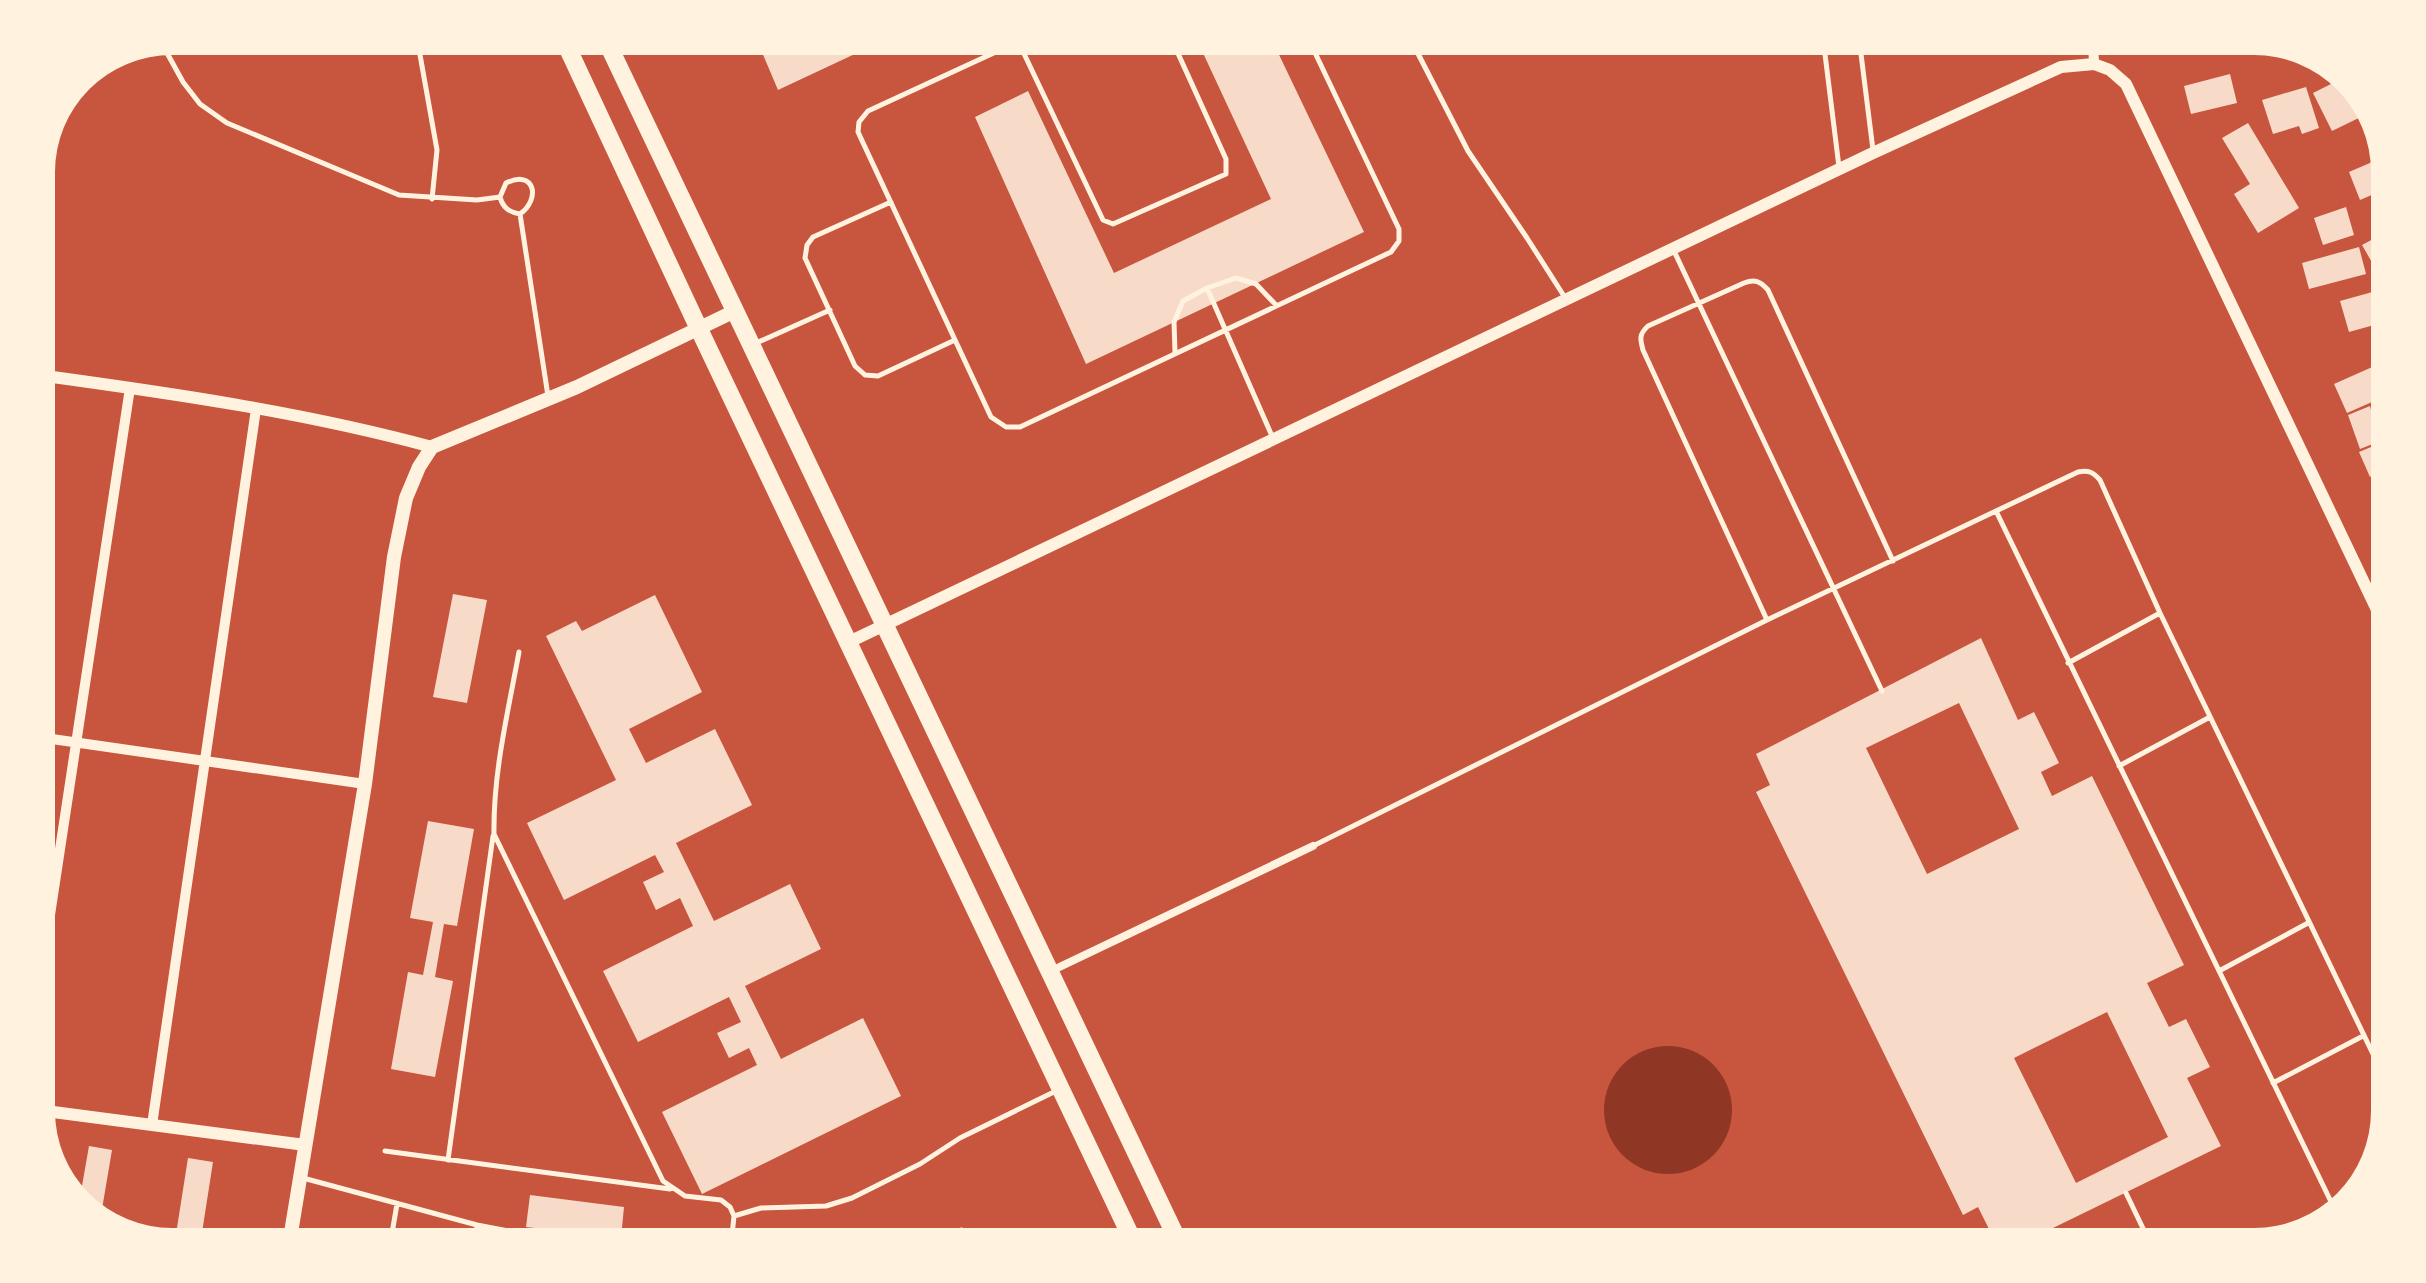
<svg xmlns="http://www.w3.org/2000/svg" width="2426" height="1283" viewBox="0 0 2426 1283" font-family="'Roboto Condensed',sans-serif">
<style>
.water{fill:#8f3625}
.building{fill:#f7dbc8;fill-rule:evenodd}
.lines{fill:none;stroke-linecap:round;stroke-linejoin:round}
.service{stroke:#fff3e0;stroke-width:5}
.pedestrian{stroke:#fff3e0;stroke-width:8}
.minor{stroke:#fff3e0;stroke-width:10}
.tertiary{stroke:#fff3e0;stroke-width:12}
.secondary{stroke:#fff3e0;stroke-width:14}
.trunk{stroke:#fff3e0;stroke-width:18}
</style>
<rect width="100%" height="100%" fill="#c8553d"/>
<!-- water -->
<path class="water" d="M1604 1110a64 64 0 1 1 128 0a64 64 0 1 1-128 0Z"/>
<!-- building -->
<path class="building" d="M756 38H889L778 90Z
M1196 38H1271L1364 232 1086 364 975 117 1028 91 1114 273 1271 199Z
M2230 74 2237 103 2191 114 2184 86Z
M2343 78 2366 98 2371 112 2332 131 2313 93Z
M2306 87 2319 128 2302 134 2299 126 2273 134 2262 100Z
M2248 123 2299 208 2258 233 2234 194 2250 184 2222 138Z
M2386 156 2388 164V188L2360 200 2349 172Z
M2346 207 2354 235 2323 245 2314 218Z
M2388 231V267L2378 273 2362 245Z
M2359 247 2366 274 2309 289 2302 263Z
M2376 291 2385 322 2349 332 2340 301Z
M2379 364 2383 368 2388 366V395L2347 413 2334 384Z
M2388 403V438L2360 449 2348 415 2370 406 2371 410Z
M2388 440V469L2370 477 2359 452Z
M453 594 487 600 467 703 433 697Z
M655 595 702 692 629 729 646 763 715 729 752 805 676 843 714 921 790 884 821 949 745 986 781 1059 863 1018 901 1096 702 1194 662 1112 757 1065 749 1048 729 1058 717 1033 741 1022 729 997 638 1042 603 971 693 926 680 898 656 910 643 882 664 872 655 855 564 900 527 823 616 780 546 636 576 621 582 631Z
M1981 638 2018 720 2034 712 2059 763 2041 772 2052 796 2092 776 2184 965 2147 983 2169 1027 2186 1019 2210 1067 2187 1078 2221 1146 2018 1245H1997L1978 1207 1963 1215 1756 792 1770 785 1756 754ZM1959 703 2019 829 1927 874 1866 748ZM2107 1012 2168 1137 2076 1183 2014 1058Z
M428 821 474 829 457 926 444 924 435 977 453 981 435 1077 391 1069 408 972 423 975 433 922 410 918Z
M89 1146 112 1150 100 1221 79 1203Z
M188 1158 213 1162 201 1239 176 1234Z
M530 1195 624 1207 621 1238 526 1227Z
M962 1227 971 1245H925Z
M159 1236 183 1241V1245L158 1242Z"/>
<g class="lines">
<!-- service -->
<path class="service" d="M417 38 437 150 432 199
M1026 38 868 111 859 122 858 132 991 417 1006 427H1020L1391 252 1399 241V229L1308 38
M1410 38 1468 151 1527 238 1564 296
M1823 38 1839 167
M1859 38 1873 150
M1018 41 1103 220 1113 224 1226 174V159L1171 38
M161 42 183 82 200 104 227 123 399 195 477 200 500 197
M891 202 813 237 807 245 805 258 855 366 865 375 878 376 955 340
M520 214C509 212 503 208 500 197L506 183C535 169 541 199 520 214L548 396
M1674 251 1882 691
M1207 288 1272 436
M754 344 830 310
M1175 352 1174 322 1183 301 1207 288 1236 278 1256 284 1276 305
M1996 511 2078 472C2089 470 2093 472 2100 480L2160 613 2388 1085
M1767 620 1643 350C1640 339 1639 334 1648 326L1744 283C1755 279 1760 281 1768 290L1893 561
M519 652C508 712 493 773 494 834L663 1181 685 1196 721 1200 730 1207 734 1216 731 1245
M2068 663 2160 613
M2119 766 2210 717
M1313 846 1767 620 1996 511 2336 1212
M2219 971 2308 923
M2273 1083 2363 1036
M385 1151 670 1189
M448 1160 493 836
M303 1178 477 1225 549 1239 551 1245
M2126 1193 2151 1245
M734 1216 761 1208 826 1206 852 1198 920 1164 960 1138 1058 1090
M390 1245 397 1204
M476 1245 477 1225"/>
<!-- pedestrian -->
<path class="pedestrian" d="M1049 972 1313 846"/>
<!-- minor -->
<path class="minor" d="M2093 38 2094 64
M38 737 365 784
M38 994 130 388
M152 1125 256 409"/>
<!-- tertiary -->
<path class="tertiary" d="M38 375C170 393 303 412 432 447
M849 642 1873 153 2061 67 2094 64 2110 70 2126 84 2388 633
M38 1110 305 1145"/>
<!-- secondary -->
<path class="secondary" d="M289 1245 365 784 394 557 406 498 419 467 432 447 577 387 735 311"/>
<!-- trunk -->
<path class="trunk" d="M563 38 699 329 1135 1245
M605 38 1180 1245"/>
</g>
<!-- crop -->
<path d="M0 0H2426V1283H0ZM172 55H2254A117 117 0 0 1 2371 172V1111A117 117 0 0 1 2254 1228H172A117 117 0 0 1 55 1111V172A117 117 0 0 1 172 55Z" fill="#fff3e0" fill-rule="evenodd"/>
</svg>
